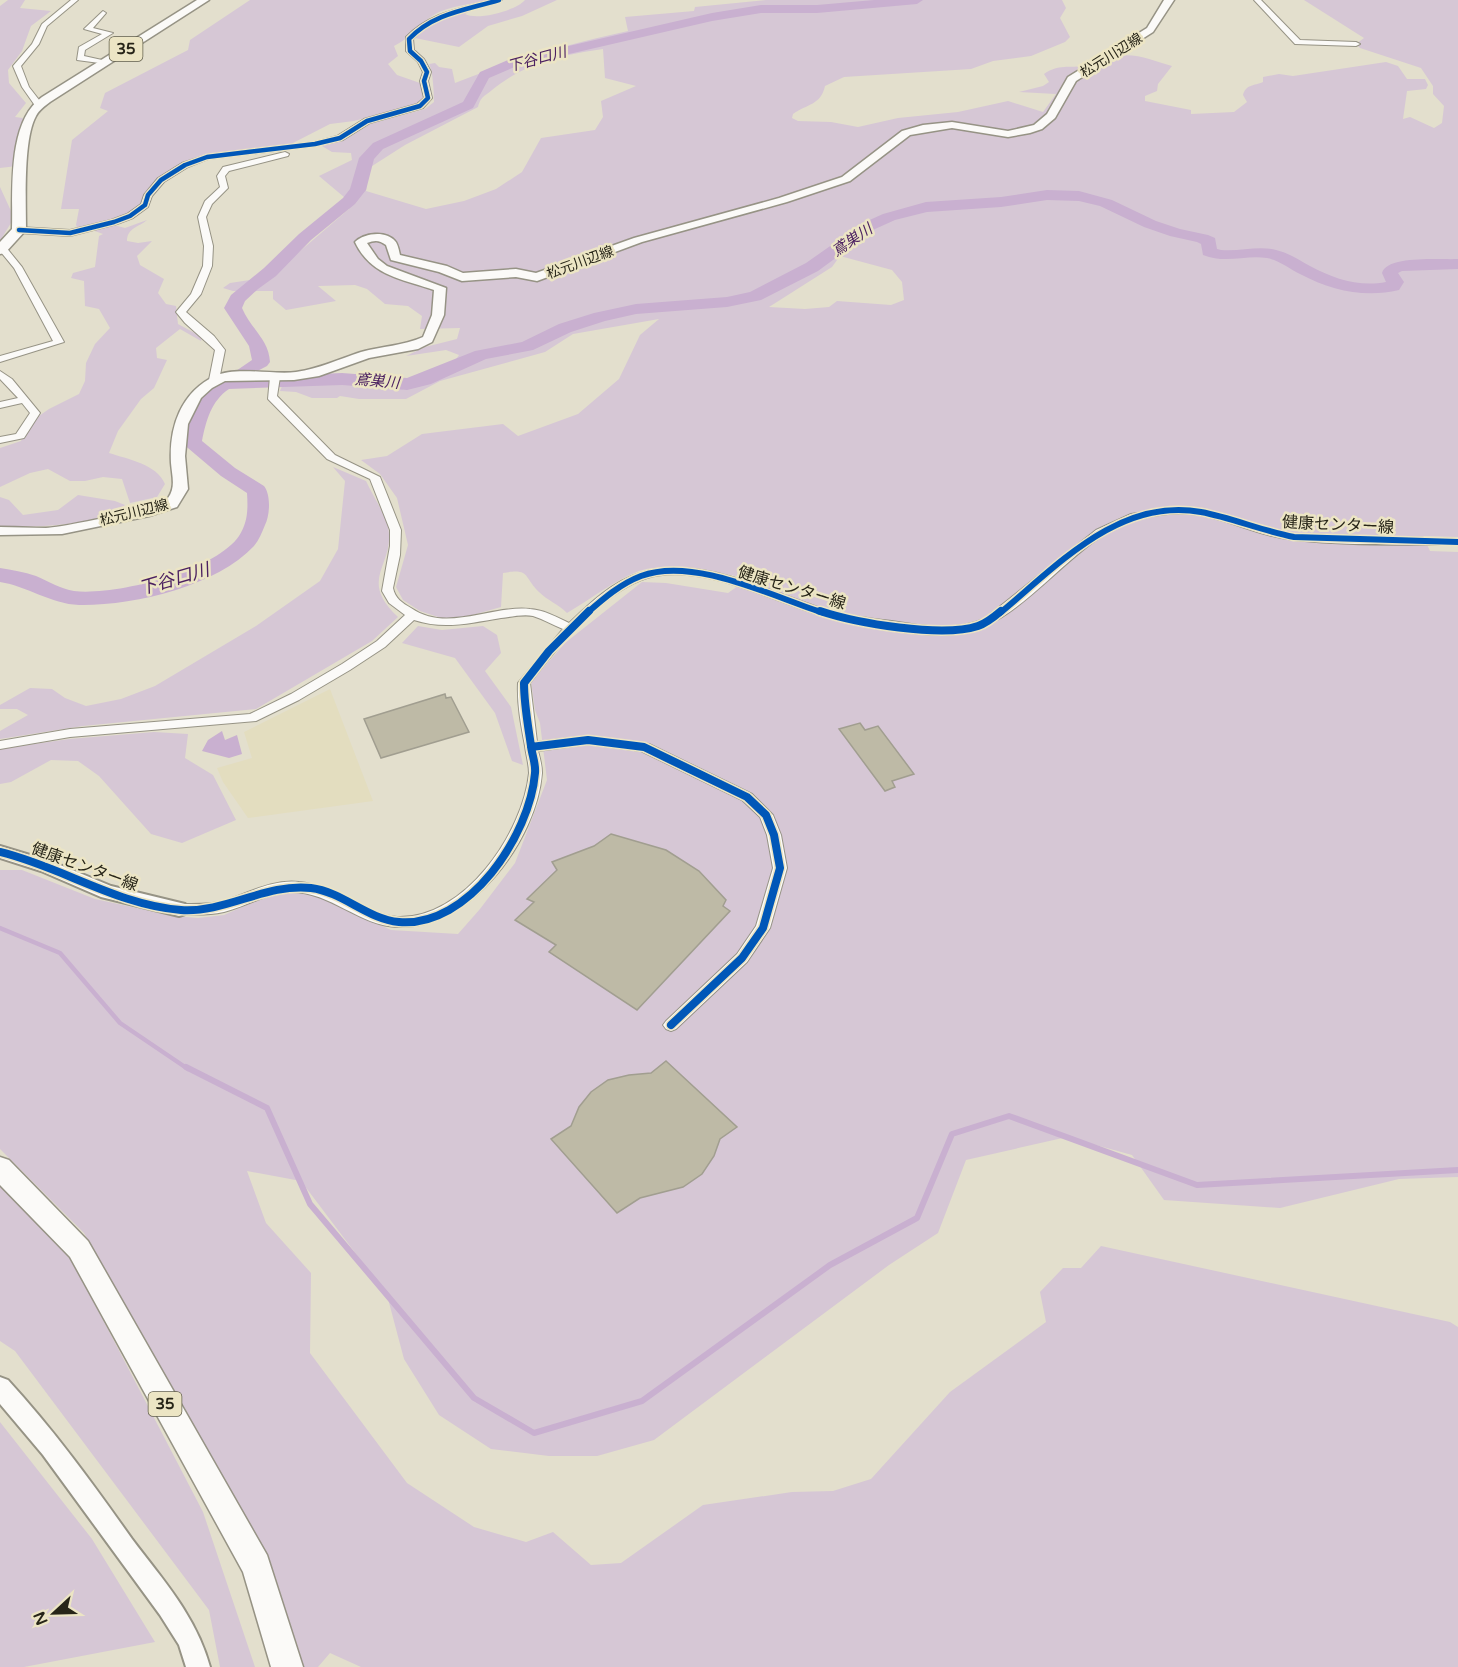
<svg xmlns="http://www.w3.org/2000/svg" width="1458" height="1667" viewBox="0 0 1458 1667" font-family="'Varela Round','Noto Sans JP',sans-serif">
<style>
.built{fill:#e3ddbf}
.green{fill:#d6c7d5;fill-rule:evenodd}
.water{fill:#c9b0d0}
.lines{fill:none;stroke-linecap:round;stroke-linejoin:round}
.stream-far1{stroke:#c9b0d0;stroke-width:4.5}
.stream{stroke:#c9b0d0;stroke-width:6}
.river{fill:#c9b0d0;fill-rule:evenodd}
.building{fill:#bebaa6;stroke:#a19e90;stroke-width:1.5}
.minor-casing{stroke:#969385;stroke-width:2}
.tertiary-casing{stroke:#969385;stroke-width:4}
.secondary-casing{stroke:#969385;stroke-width:3}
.primary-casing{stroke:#969385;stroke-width:3}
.minor{fill:#fbfaf8;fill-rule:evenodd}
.tertiary{fill:#fbfaf8;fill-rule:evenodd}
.secondary{fill:#fbfaf8;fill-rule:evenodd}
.primary{fill:#fbfaf8;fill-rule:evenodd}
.cycleway-far2-casing{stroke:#ece5c4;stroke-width:7}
.cycleway-far1-casing{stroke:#ece5c4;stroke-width:9}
.cycleway-casing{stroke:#ece5c4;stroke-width:11}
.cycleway-far2{stroke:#0057b8;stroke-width:4.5}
.cycleway-far1{stroke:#0057b8;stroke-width:6}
.cycleway{stroke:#0057b8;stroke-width:8}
.labels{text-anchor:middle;stroke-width:5;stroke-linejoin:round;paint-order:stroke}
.far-street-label{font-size:14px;fill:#272518;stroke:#ece5c4}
.shield{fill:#ece5c4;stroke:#625f4c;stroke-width:1.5}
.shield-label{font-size:15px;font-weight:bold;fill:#272518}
.far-water-label{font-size:15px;font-style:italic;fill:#4c2161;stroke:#ece5c4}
.street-label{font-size:16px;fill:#272518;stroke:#ece5c4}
.water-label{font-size:18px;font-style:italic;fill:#4c2161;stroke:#ece5c4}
</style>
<rect width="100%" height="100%" fill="#e3dfcd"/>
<!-- built -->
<path class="built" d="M330 689 373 801 248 818 223 782 217 768 252 758 244 732Z"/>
<!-- green -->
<path class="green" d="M8 0H25L20 8 51 11 31 26 22 51 8 70 9 83 26 103 15 117 23 118 17 166 0 168V6Z
M250 0H492C473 4 449 5 432 16 418 25 409 39 394 46L398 56 388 64 397 75 420 83 423 99 420 103 354 121 330 124 289 145 214 154 194 159 167 172 155 181 144 195 140 205 126 215 78 229 76 225 79 209H61L72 140 108 111 100 108 105 93 188 50 190 40Z
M525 0H557L522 16 488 26 459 47 415 38 439 18 469 9 470 11 465 14C478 21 517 10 525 0Z
M766 0H1062L1066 8 1060 18 1070 37 1065 42 1031 56 993 61 971 69 844 77 825 86C821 105 807 104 793 114L792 118 798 121 831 122 858 127 898 118 958 112 1008 101 1043 112 1056 94 1019 92 1043 86 1049 82 1044 74C1058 64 1070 68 1085 66 1096 65 1106 58 1117 56 1138 53 1153 61 1172 66L1158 84 1157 91 1145 96V101L1191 110V114L1234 112 1247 102 1243 95C1246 84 1254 86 1263 82V77L1279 74 1293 76 1386 62 1398 66 1407 79H1425L1428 85 1426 89 1407 91 1403 119 1410 117 1434 128 1442 123 1444 106 1433 94V86L1421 68 1360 48 1356 44 1364 38 1304 0H1458V537L1423 536 1430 551 1458 552V1177L1399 1179 1280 1208 1164 1200 1132 1155 1067 1137 966 1160 938 1233 889 1265 654 1440 597 1456H549L491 1449 439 1415 404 1359 387 1295 301 1181 247 1171 266 1223 311 1273 310 1353 407 1483 474 1527 526 1542 553 1532 591 1565 621 1563 703 1505 792 1492 833 1491 871 1479 950 1392 1046 1322 1040 1292 1063 1268H1081L1101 1246 1450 1322 1458 1327V1667H361L330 1653 318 1667H297L193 1428 84 1233 0 1149V870H22L95 899 174 916 198 918 224 915 262 898 288 893 313 894 391 930 458 934 480 909 515 863 547 780 540 723 535 710 531 682 565 643 642 582 666 583 728 593 748 579C724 572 662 562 639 571 613 581 591 599 567 613 558 604 547 600 539 592 523 577 531 568 503 573L501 607 462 618H441L420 611 403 600 396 587 408 545 397 498 380 474 361 460 387 456 422 434 503 424 518 436 578 414 619 379 640 335 659 319 573 334 545 352 440 381 406 399H359L340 396 337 398H312L296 392 280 391 283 384 334 383 348 385 369 373 391 375 404 390C409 385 414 378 419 375 433 367 449 371 459 355L446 350 406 356 425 347 457 339 460 328 420 329 422 316 408 306 385 304 367 289 355 285 318 286 336 301 286 310 273 299V291H233L223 288 230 283 250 280 292 258 349 209 344 197 319 176 352 160 351 153 332 152 322 146 348 138 370 124 425 109 434 102C434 93 433 71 429 64L435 63 439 67 452 69 455 83C511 61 568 44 628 31L625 17 694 11 695 7ZM603 49 605 78 636 86 601 101 603 117 595 130 541 138 522 172 496 189 464 201 426 209 366 191 369 168 405 145 478 107C481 96 484 97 492 90 525 63 561 55 603 49ZM840 256 892 270 902 282 904 300 891 305 837 301 829 307 805 309 769 307 832 267Z
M0 187 11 211 17 213 0 241Z
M147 220C139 227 127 228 127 241L138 243 152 241 137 256 140 265 164 279 158 293 166 304 176 306 178 324 202 337 201 341 180 329 156 348 157 358 167 360 154 388 141 399 118 431 109 453C127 459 157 464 165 484L157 497 130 503 122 479 103 477 85 481H70L48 469 30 473 0 487V448L21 441 29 423 49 409 79 394 85 381 86 363 95 344 110 328 99 309 85 306 84 281 71 278 73 273 95 267 99 236 103 234 92 230 110 224 125 228Z
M333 467 366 481C372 494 382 509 387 523 399 564 355 577 398 617L372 641 256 709 83 726 0 739V731L28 715 17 709H0V705L30 688 52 689 65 698 86 706 121 699 155 686 256 626 320 581 338 549 345 481Z
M78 495 115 501 125 505C103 526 30 528 0 526V497L9 500 23 515 58 510Z
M418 626 442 630 483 626 497 635 501 653 485 671 511 707 523 765 512 761 495 713 455 658 402 643Z
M154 732 188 734 185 758 213 775 236 820 182 843 151 834 99 776 78 761 51 760 11 782 0 784V749L69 739Z
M0 1183 73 1262 203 1512 255 1667H220L209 1610 15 1351 0 1341Z
M0 1422 92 1539 155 1642 24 1667H0Z"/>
<!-- water -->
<path class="water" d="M222 731 225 740 237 735 242 754 229 758 202 751 208 740Z"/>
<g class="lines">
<!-- stream-far1 -->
<path class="stream-far1" d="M0 928 60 953 120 1023 188 1069"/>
<!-- stream -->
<path class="stream" d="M186 1067 267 1108 310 1204 474 1398 534 1433 642 1401 830 1265 917 1218 952 1134 1009 1116 1197 1185 1458 1170"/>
<!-- river -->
<path class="river" d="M874 0H923L917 4 817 13H761L712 21 517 66 489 78 473 108 383 149 374 159 366 190 355 204 311 240 276 276 258 289 245 301 242 308C250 328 269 339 270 362L267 366 246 377 342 373 407 378 475 351 522 342 559 324 594 313 636 304 727 297 750 292 806 263 863 223 883 214 926 202 1001 197 1047 190 1079 191 1112 200 1156 221 1180 229 1208 235 1215 238 1217 249 1221 250C1240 252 1258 245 1276 250 1289 253 1299 260 1310 266 1334 279 1359 287 1386 282L1382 273C1387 255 1441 260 1458 259V269L1402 271 1398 273 1404 282 1399 290C1365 298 1332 291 1300 274 1290 269 1279 260 1267 258 1244 255 1226 264 1203 255L1201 244 1197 242 1170 236 1144 227 1100 206 1079 201 1047 200 1001 207 927 212 895 220 875 229 818 271 761 300 727 307 636 314 605 321 571 332 533 350 486 359 431 384 407 390 342 385 229 389C211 401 206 421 202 441L235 468 264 486C271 495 270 515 265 525 262 532 259 540 254 546 217 586 133 606 79 605 51 604 27 586 0 582V568C12 570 24 572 36 576 48 581 61 589 74 591 115 596 215 571 239 536 248 522 248 509 247 493L221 476 182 443C189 409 200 379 239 378L233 373 252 360 249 346 224 308 231 295 264 268 299 234 343 198 350 189 359 158 373 143 463 102 480 72 508 60 712 13 761 5H817Z"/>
</g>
<!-- building -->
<path class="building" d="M445 694 446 698 451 697 469 732 381 758 364 719Z
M860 723 865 730 878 726 914 774 892 781 895 787 885 791 839 729Z
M611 834 666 850 699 871 726 900 723 906 730 911 637 1010 549 952 556 945 515 920 534 902 527 899 557 870 552 862 594 846Z
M666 1061 737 1127 720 1139 714 1156 702 1174 683 1187 640 1198 617 1213 551 1139 571 1126 579 1107 591 1092 608 1080 629 1075 651 1073Z"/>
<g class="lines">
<defs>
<path id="minor" d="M71 0H78L47 26 39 44 21 66 29 87 43 105 36 107 22 87 13 66 32 44 42 24Z
M492 0H502L442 18 421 31 413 39 414 50 424 59 431 72 428 81 432 98 423 108 370 123 343 140 315 146 208 159 188 167 164 182 152 196 148 207 133 218 117 224 70 236 19 233 15 230 19 227 70 230 111 220 127 214 141 204 144 195 158 178 182 163 207 155 315 142 337 136 364 119 417 104 424 98 420 81 423 72 418 62 406 51V37C431 12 459 9 492 0Z
M1254 0H1261L1300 40 1356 42 1360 44 1356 46 1295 44Z
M103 11 106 13 93 28 113 33 85 50 84 56 111 62 107 64 77 60 79 47 102 34 84 29Z
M285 152 289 154 288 156 229 171 225 176 228 188 212 204 206 217 213 246 212 266 201 294 186 312 214 336 225 350 219 380 211 382 209 380 215 350 185 323 176 312 191 294 203 266 204 246 198 217 205 201 220 187 217 176 223 167Z
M2 245 5 246 22 267 64 342 0 362V356L53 341 14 268 0 251V246Z
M0 371 12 379 40 413 24 438 0 443V437L16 434 30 413 22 403 0 408V402L18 398 0 379Z
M275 374 280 377 277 396 335 455 380 477 401 530 400 555 393 588C395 598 402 603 411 608 447 633 490 605 530 609 544 610 557 617 569 623 589 604 613 581 640 573 704 554 770 593 830 611 852 617 876 619 898 622 928 627 955 631 984 619L1096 530 1131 514 1176 507 1201 509 1273 530 1294 534 1458 539V545C1404 544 1348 546 1294 540 1262 537 1232 521 1200 515 1181 512 1158 514 1139 519 1073 535 1024 628 956 634 922 638 853 626 820 615 770 600 699 562 647 578 602 592 557 647 530 683L537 742 588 736 649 744 752 794 773 815 781 835 787 868 770 928 747 962 676 1029 671 1031 666 1029 663 1025 666 1021 737 954 756 926 773 868 767 835 760 817 742 800 641 751 588 744 538 751C540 758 542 765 542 773 537 840 470 930 398 927 359 926 330 891 290 892 267 893 247 906 224 912 210 915 194 915 179 914L174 913 172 909 174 905 179 904C194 904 210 905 224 901 249 893 272 879 299 882 334 885 366 915 397 917 464 920 523 833 529 773 529 764 526 755 525 746 521 725 517 704 518 683L563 629C553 625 543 619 533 616 523 614 511 617 501 618 470 623 444 630 414 620L385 647 350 670 299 700 256 721 70 737 0 749V741L70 729 250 714 291 694 342 664 377 641 405 615 389 603 382 591 390 546V530L370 479 327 459 268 399 270 377Z"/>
<path id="tertiary" d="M0 846 53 862 111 886 185 904 188 909 185 914 179 916 101 897 41 871 0 858Z
M0 1377 8 1380C54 1430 93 1484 132 1539 163 1580 196 1616 210 1667H186L179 1645 160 1615 43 1455 0 1404Z"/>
<path id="secondary" d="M1164 0H1174L1153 32 1076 81 1055 118 1042 129 1030 133 1008 137 952 128 910 135 850 181 787 202 642 242 537 281 516 277 462 281 439 272 391 260 386 245C379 240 375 240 367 243L378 259 387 266 446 288 444 315 432 342 418 349 369 358 319 376 294 380 225 381 212 388 201 398 188 424 185 456 188 489 177 507 149 516 62 534 0 535V527C15 527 30 528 46 528 63 527 161 508 168 498 176 487 172 476 171 463 169 427 181 392 215 376 235 366 273 375 296 372 319 369 339 359 361 352 382 346 403 346 423 337L432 315 434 290C402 279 371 276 355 242 364 233 386 230 395 241 398 244 399 251 400 255L447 266 463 273 516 269 536 273 634 238 779 198 842 177 902 131 923 125 952 122 1008 131 1034 125 1047 114 1068 77 1147 28Z"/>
<path id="primary" d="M197 0H209L50 102C45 106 39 110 36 116 23 139 26 202 26 230L5 253 0 254V242L12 229C13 190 7 122 42 97Z
M0 1157 9 1160 88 1241 267 1555 303 1667H271L243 1572 70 1257 0 1185Z"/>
</defs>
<!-- minor casing -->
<use href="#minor" class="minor-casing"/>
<!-- tertiary casing -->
<use href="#tertiary" class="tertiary-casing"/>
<!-- secondary casing -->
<use href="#secondary" class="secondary-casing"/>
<!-- primary casing -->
<use href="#primary" class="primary-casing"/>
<!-- minor -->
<use href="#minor" class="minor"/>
<!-- tertiary -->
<use href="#tertiary" class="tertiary"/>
<!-- secondary -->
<use href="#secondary" class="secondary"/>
<!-- primary -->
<use href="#primary" class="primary"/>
<defs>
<path id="cycleway-far2" d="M19 230 70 233 114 222 130 216 145 205 148 195 161 180 185 165 207 157 315 144 340 138 367 121 420 106 428 98 424 81 427 72 421 61 410 51 409 39C434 13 466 10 499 0"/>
<path id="cycleway-far1" d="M587 613C603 599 620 584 641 576 694 556 773 597 824 613
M1000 613C1057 566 1119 497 1201 512 1233 518 1262 531 1294 537L1458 542"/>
<path id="cycleway" d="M820 611C856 623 942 638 978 626 987 623 994 617 1001 611
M531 747 588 740 644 747 747 797 766 815 774 835 780 868 763 928 742 958 671 1025
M0 852C62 867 117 905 181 910 226 913 266 883 311 888 343 892 367 919 399 922 469 928 530 835 535 773 536 764 532 755 531 746 528 725 524 704 524 683L549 651 589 611"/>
</defs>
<!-- cycleway-far2 casing -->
<use href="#cycleway-far2" class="cycleway-far2-casing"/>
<!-- cycleway-far1 casing -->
<use href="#cycleway-far1" class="cycleway-far1-casing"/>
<!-- cycleway casing -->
<use href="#cycleway" class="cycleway-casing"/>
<!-- cycleway-far2 -->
<use href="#cycleway-far2" class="cycleway-far2"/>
<!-- cycleway-far1 -->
<use href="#cycleway-far1" class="cycleway-far1"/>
<!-- cycleway -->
<use href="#cycleway" class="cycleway"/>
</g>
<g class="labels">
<!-- far-street labels -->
<g class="far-street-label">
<text transform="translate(1111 55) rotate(-32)" y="5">松元川辺線</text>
<text transform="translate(580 262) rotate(-20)" y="5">松元川辺線</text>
<text transform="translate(134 512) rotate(-14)" y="5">松元川辺線</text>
</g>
<!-- shield labels -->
<g class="shield">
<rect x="109.5" y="37" width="33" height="24" rx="4.5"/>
<rect x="148.5" y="1392" width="33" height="24" rx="4.5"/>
</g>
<g class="shield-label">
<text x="126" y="54">35</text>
<text x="165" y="1409">35</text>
</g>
<!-- far-water labels -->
<g class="far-water-label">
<text transform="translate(537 59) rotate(-15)" y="5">下谷口川</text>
<text transform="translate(852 240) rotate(-34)" y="5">鳶巣川</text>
<text transform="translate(377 381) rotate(5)" y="5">鳶巣川</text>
</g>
<!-- street labels -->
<g class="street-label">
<text transform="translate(1338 524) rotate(3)" y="6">健康センター線</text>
<text transform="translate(792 587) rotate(17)" y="6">健康センター線</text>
<text transform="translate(85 866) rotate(20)" y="6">健康センター線</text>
</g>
<!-- water labels -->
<g class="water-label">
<text transform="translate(174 579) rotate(-16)" y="6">下谷口川</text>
</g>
</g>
<!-- north arrow -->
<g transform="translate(54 1613) rotate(248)" stroke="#ece5c4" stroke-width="4.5" paint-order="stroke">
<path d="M0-4.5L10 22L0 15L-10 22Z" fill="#272518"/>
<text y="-9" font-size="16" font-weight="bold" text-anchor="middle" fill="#272518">N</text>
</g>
</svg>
